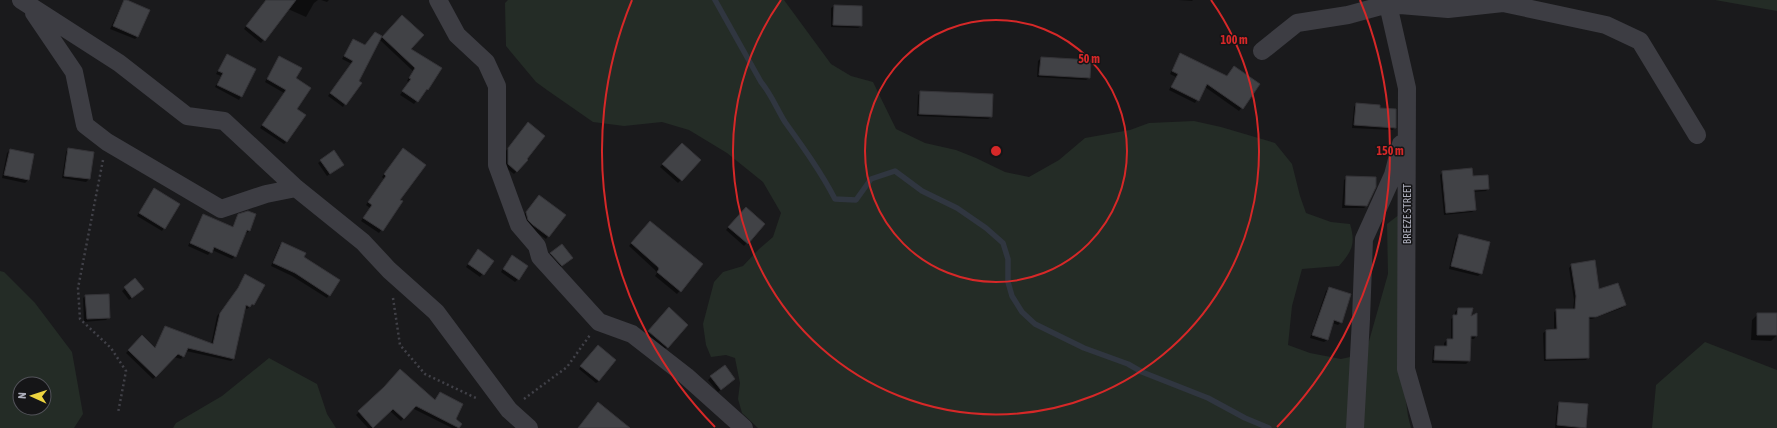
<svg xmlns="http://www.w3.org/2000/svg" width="1777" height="428" viewBox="0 0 1777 428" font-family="'Asap Condensed',sans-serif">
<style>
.green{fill:#242c26;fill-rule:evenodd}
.shadow{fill:#0007}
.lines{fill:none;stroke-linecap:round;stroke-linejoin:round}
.stream{stroke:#303640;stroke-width:5.5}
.building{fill:#414246;stroke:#353438}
.path{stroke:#414148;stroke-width:2.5;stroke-dasharray:2 3;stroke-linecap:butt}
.street{stroke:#3d3d43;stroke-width:18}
.ring{fill:none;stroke:#d62828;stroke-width:2}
.labels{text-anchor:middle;stroke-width:3;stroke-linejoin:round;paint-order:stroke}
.street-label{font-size:11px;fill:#adaebb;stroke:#151517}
.centre{fill:#d62828;stroke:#151517;stroke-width:2}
.ring-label{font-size:12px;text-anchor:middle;font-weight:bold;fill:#d62828;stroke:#151517;stroke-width:3;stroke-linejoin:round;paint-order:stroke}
</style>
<rect width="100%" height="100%" fill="#1a1a1c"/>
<!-- green -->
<path class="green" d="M508 0H784L831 64 851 76 873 82 896 129 925 143 956 150 976 158 1005 172 1029 177 1059 160 1085 138 1130 130 1149 123 1194 121 1221 127 1275 143 1292 164 1300 196 1306 213 1331 222 1350 224C1356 244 1352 251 1339 266L1302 269 1292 306 1288 345 1310 353 1341 359 1359 355 1369 341 1388 274 1387 224 1400 214 1402 373 1408 416 1411 428H758L742 413 738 399 740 383 735 358 726 355 711 357 706 345 703 324 714 282 723 272 743 266 759 249 773 237 781 213 763 182 727 153 689 130 662 122 624 126 593 122 547 90 536 82 506 46 505 3Z
M1715 0H1777V11Z
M0 271 4 272 35 303 72 352 83 414 74 428H0ZM20 384H44V408H20Z
M1705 342 1777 370V428H1652L1656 385Z
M269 358 317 384 327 414 336 428H173L176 423 222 396Z"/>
<!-- shadow -->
<path class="shadow" d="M124 0 138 36 135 39 110 29Z
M266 0H318L314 3 306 17 288 9 261 43 244 29Z
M321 0H329L327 2Z
M1179 0H1193L1192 1Z
M834 6 861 26 858 28 831 27V8Z
M402 16 410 49 427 89 414 104 400 95 409 82 407 81 413 71 380 40Z
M353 40 357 81 343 107 328 96 352 64 342 59Z
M227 55 255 70 239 100 215 87 221 76 216 74Z
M1180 55 1227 77 1259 85 1239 111 1205 87 1195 103 1169 90 1176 77 1170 74Z
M279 57 295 78 296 109 287 141 284 144 260 128 284 93 265 82Z
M1041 58 1089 78 1086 80 1037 77 1038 61Z
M921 92 991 117 988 119 917 116 918 95Z
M1356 104 1379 109 1395 127 1393 130 1352 128 1354 107Z
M525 126 527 160 514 174 505 167V152Z
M682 144 700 160 678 183 660 167Z
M68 149 89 179 86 182 62 178 66 152Z
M10 150 33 155 28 180 25 183 2 178 7 153Z
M400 152 399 200 401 202 379 233 361 221 370 208 366 205 384 179 382 177Z
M321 161 340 167 327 176 318 163Z
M1443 172 1472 177 1488 189 1486 191 1473 192 1475 210 1472 212 1444 215 1440 175Z
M1347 177 1367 205 1364 208H1342L1344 180Z
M152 192 164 228 162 231 137 216Z
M539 196 548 236 546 239 530 228 523 216Z
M743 211 764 224 744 246 726 230Z
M204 215 232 227 239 215 249 231 247 233H245L235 256 232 259 212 250 208 255 188 246 201 218Z
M647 225 702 265 677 294 655 276 657 273 655 270 629 246Z
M1459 235 1481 273 1478 276 1449 269 1456 238Z
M282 243 303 257 329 295 327 298 292 276 271 266 279 246Z
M478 250 493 261 480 277 466 267Z
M551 253 569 260 559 268 548 256Z
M509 259 518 279 515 282 501 272Z
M1572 265 1599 291 1625 305 1622 308 1592 319H1588V358L1586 360 1544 361 1543 333 1546 331 1554 330V312L1557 310H1573L1574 300 1569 268Z
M245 275 253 304 247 309 245 308 234 358 231 361 186 351 181 359 174 357 153 379 126 353 142 337 154 349 165 327 211 345 217 316 227 303 230 301Z
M135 280 140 291 129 300 122 291Z
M1329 288 1341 322 1338 325 1332 323 1327 340 1324 342 1310 338 1326 291Z
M86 296 109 317 106 320 84 322 83 298Z
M1458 309 1470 318 1476 315V336L1474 339H1469V361L1466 364 1432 363 1433 350 1436 347H1444V343L1447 340H1451V319L1455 316V312Z
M666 312 687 325 664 350 646 334Z
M1758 314H1777V335L1771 341 1751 340 1752 320Z
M595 349 599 381 596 383 579 369Z
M711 377 731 382 718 392 708 380Z
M383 389 435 401 440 393 455 419 460 424 458 428H452L412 408 401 421 390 411 372 428H368L356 415Z
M1560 403 1585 428H1555L1557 406Z"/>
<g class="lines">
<!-- stream -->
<path class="stream" d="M715 0 761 82C771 94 777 109 785 122 803 147 821 172 835 199L856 200 871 179 895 171 922 191 957 208 986 228 1003 243 1008 259V282L1012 296 1022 312 1035 324 1084 348 1128 364 1142 372 1208 398 1245 418 1269 428"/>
</g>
<!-- building -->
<path class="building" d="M124 0H127L150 10 138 37 113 26Z
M266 0H296L265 41 246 26Z
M834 5 862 6V26L833 25Z
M402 15 424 35 411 49 442 68 428 90 427 89 418 102 402 91 411 79 409 78 415 68 382 37Z
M375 32 382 36 359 81 362 83 346 105 330 93 353 61 344 56 353 39 365 45Z
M1180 53 1227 76 1234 66 1260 84 1243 109 1207 84 1199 101 1171 87 1178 74 1172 71Z
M227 54 256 69 242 97 217 85 223 73 218 71Z
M279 56 302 68 296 78 311 88 297 109 306 115 287 142 262 125 286 90 267 79Z
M1041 57 1091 60 1090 78 1039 75Z
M920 91 993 94 992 117 919 114Z
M1356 103 1380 105V108L1396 109V128L1354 125Z
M528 122 545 136 527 159 528 160 517 172 508 164V148Z
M682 143 701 160 682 181 662 164Z
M68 148 94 152 90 179 64 176Z
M403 148 426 165 400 200 403 201 383 231 363 218 372 205 368 202 386 176 384 174Z
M10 149 34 154 29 180 4 175Z
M334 150 344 165 330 174 320 160Z
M1472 168 1473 176 1488 175 1489 189 1474 190 1476 210 1446 213 1442 171Z
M1346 176 1376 177V187L1367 206 1345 205Z
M154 188 180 204 165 229 139 213Z
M539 195 566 215 549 237 533 225 528 220 526 212Z
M746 207 765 224 748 244 728 227Z
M248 211 256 214 250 231 247 230 236 257 214 247 212 253 190 243 203 214 233 227 238 214Z
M650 221 703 264 681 292 657 272 659 269 658 267 631 243Z
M1459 234 1490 242 1482 274 1451 266Z
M282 242 306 253 304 257 340 280 330 296 295 273 273 263Z
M562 244 573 258 562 266 550 253Z
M478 249 494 261 484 275 468 264Z
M512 255 528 266 519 280 503 269Z
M1595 260 1599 289 1618 283 1626 305 1596 317H1589V358L1546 359V330L1557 329 1556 309H1575L1576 296 1571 264Z
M245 274 265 285 254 305 252 304 250 307 246 305 234 359 188 348 184 357 178 354 156 377 128 350 142 335 155 348 165 326 213 344 220 313 238 288Z
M135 278 144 289 132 298 124 287Z
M1329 287 1351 294 1342 323 1334 320 1328 340 1312 335Z
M109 294 110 318 87 319 85 295Z
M669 307 688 325 668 348 648 331Z
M1458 308H1473L1471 316 1477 313V336H1471L1470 361 1434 360 1435 346H1447V339H1453V315H1457Z
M1757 313H1777V335H1757Z
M598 345 616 360 599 381 580 366Z
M725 365 735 379 721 390 710 376Z
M400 369 435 400 440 392 463 404 456 419 462 424 459 428 416 406 404 419 393 409 373 428 358 411 384 387Z
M598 402 630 428H578Z
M1559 402 1588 404 1586 428 1557 425Z"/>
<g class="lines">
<!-- path -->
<path class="path" d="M103 160 78 288 80 319 111 348 126 371 118 413
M393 298 400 345 425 374 478 399
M524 399 567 367 590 335"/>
<!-- street -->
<path class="street" d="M21 0 119 63 187 116 224 121 296 188 363 242 389 270 436 312 509 410 529 428
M438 0 457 35 486 62 497 86V165L519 225 537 246 540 257 599 322 632 334 686 376 744 428
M1387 0 1407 88 1406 369 1423 428
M34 13 74 72 85 125 107 142 221 209 266 194 296 188
M1262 51 1297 23 1348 15 1388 4 1448 9 1503 3 1606 25 1640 41 1697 135
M1355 428 1361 319 1364 239 1393 175 1401 144"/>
</g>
<!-- distance rings -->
<g class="ring">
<circle cx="996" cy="151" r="131"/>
<path d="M1211 0A263 263 0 1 1 781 0"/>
<path d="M715 427A394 394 0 0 1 632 0M1360 0A394 394 0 0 1 1277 427"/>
</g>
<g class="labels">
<!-- street labels -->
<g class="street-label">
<text transform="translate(1407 214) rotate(-90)" y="4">BREEZE STREET</text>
</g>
</g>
<circle cx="996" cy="151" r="6" class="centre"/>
<g class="ring-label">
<text x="1234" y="44">100 m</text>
<text x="1089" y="63">50 m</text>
<text x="1390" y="155">150 m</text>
</g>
<!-- north arrow -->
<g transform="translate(32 396) rotate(273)"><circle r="19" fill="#151517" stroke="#525259"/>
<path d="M0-3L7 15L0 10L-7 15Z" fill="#edd440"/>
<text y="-6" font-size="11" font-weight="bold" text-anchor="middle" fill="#adaebb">N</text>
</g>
</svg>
